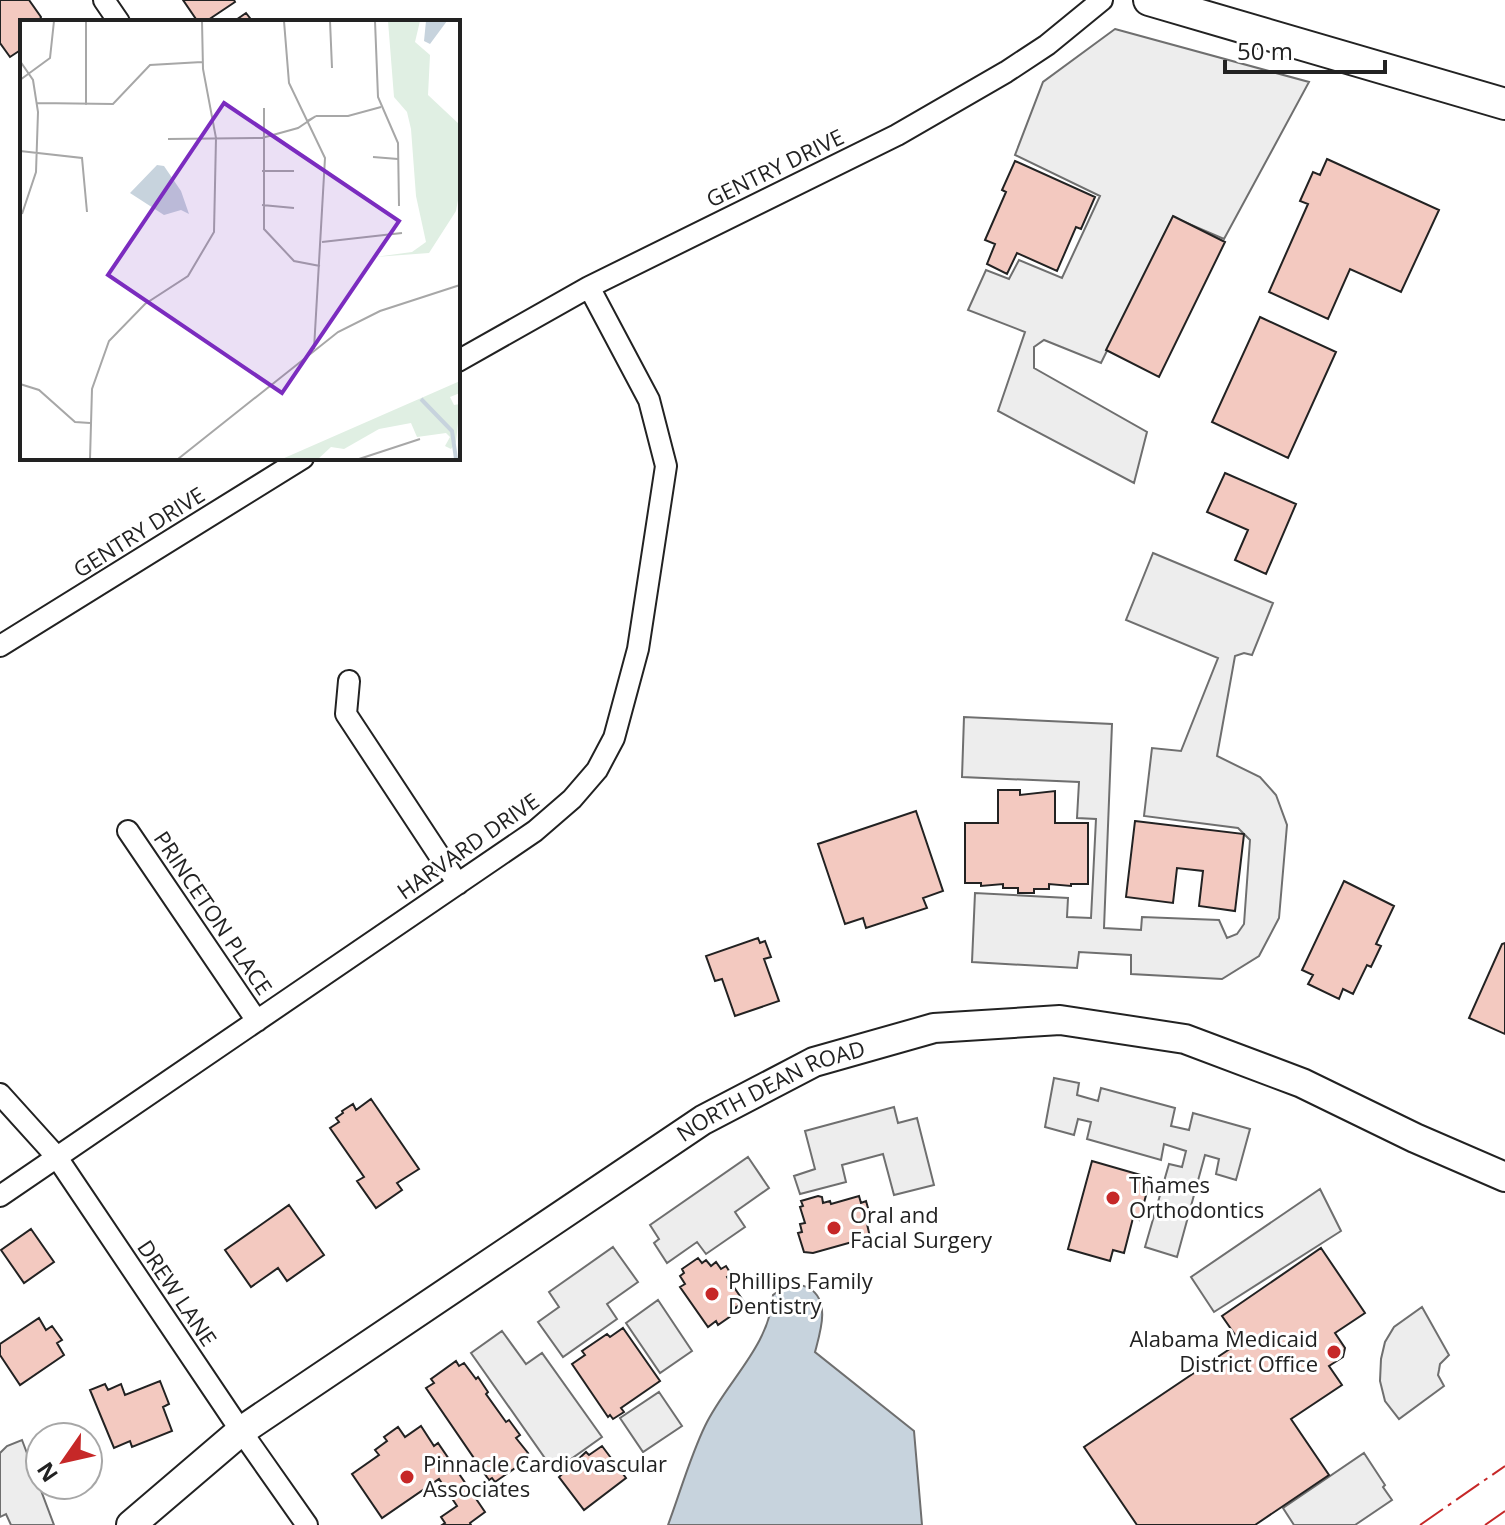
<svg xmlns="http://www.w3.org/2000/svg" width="1505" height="1525" viewBox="0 0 1505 1525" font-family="'Open Sans',sans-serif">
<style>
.parking{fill:#ededed;stroke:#6f6f6f;stroke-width:2}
.water{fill:#c7d3dd;stroke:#6f6f6f;stroke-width:2}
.building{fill:#f3c9c0;stroke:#222;stroke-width:2}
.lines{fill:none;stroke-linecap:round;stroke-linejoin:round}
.street-casing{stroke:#222;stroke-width:24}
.secondary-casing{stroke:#222;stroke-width:32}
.primary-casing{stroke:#222;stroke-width:34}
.street{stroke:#fff;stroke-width:20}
.secondary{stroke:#fff;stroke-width:28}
.primary{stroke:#fff;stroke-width:30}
.power{stroke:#c62828;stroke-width:2;stroke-dasharray:28 6 4 6;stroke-linecap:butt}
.poi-dot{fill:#c62828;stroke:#fff;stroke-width:3}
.labels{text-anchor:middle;stroke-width:6;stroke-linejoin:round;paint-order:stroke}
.street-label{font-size:22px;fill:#222;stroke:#fff}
.poi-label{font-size:22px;fill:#222;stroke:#fff;text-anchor:start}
.inset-river{fill:none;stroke:#c7d3dd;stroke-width:4}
.inset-road{fill:none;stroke:#a7a7a7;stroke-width:2}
.view{fill:#7b2cbf;fill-opacity:0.15;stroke:#7b2cbf;stroke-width:4}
.inset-edge{fill:none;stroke:#222;stroke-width:4}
</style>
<rect width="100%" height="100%" fill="#fff"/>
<!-- parking -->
<path class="parking" d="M1115 29 1309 82 1224 239 1173 217 1101 363 1044 340 1034 347V368L1147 432 1134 483 998 411 1025 332 968 310 986 270 1009 279 1019 260 1062 278 1100 196 1015 155 1043 82Z
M1153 553 1273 603 1252 655 1244 653 1235 656 1217 756 1260 777 1276 795 1287 825 1279 918 1259 956 1222 979 1131 974V955L1079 952 1077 968 972 962 975 893 1068 898 1067 917 1091 918 1096 819 1077 818 1079 782 962 777 964 717 1112 724 1104 928 1141 930 1142 917 1219 920 1227 938 1237 934 1244 924 1250 840 1238 828 1144 816 1152 748 1181 751 1218 658 1126 620Z
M1054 1078 1079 1083 1077 1095 1098 1101 1101 1088 1175 1108 1171 1126 1189 1130 1193 1113 1250 1129 1236 1180 1216 1174 1219 1159 1205 1155 1177 1257 1145 1247 1169 1164 1182 1167 1186 1151 1164 1144 1161 1160 1087 1139 1091 1122 1078 1119 1074 1135 1045 1127Z
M894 1107 898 1123 917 1118 934 1185 894 1195 883 1154 842 1165 846 1182 800 1194 794 1176 815 1169 805 1131Z
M748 1157 769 1188 735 1212 745 1227 706 1254 697 1242 667 1263 654 1243 659 1239 650 1225Z
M1320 1189 1341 1231 1214 1312 1191 1277Z
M613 1247 638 1282 607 1304 617 1319 563 1357 538 1322 559 1307 549 1292Z
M658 1300 692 1351 660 1373 626 1323Z
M1422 1307 1449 1355 1440 1364 1439 1370 1438 1375 1444 1386 1399 1419 1385 1401 1380 1381 1381 1359 1385 1342 1394 1327Z
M502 1331 526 1364 542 1353 602 1437 554 1471 471 1353Z
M659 1392 682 1426 643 1452 620 1418Z
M22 1440 54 1525H11L6 1514 0 1517V1453L7 1446Z
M1364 1453 1385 1485 1383 1487 1392 1500 1355 1525H1294L1283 1508Z"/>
<!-- water -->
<path class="water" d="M789 1283C795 1284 804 1285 809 1288 831 1301 820 1333 815 1352L914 1431 922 1525H668C680 1493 690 1457 705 1426 726 1382 770 1346 773 1295Z"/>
<!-- building -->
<path class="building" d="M0 0H29L41 17 38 22H22V49L10 57 0 43Z
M183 0H234L235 2 205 22H198Z
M246 13 253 22H233Z
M1327 159 1439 210 1401 292 1350 269 1328 319 1269 292 1308 204 1300 201 1313 172 1320 175Z
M1015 161 1095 197 1081 229 1076 227 1057 271 1017 253 1007 274 987 264 995 244 985 240 1006 192 1002 190Z
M1173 216 1225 242 1159 377 1106 350Z
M1260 317 1336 352 1288 458 1212 422Z
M1225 473 1296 504 1266 574 1235 560 1248 530 1207 512Z
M998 790H1020V795L1055 791V823H1088V884H1071V886L1049 884V889H1034V893H1018V888H1003V884L981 886V883H965V823H998Z
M916 811 943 891 923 898 927 908 866 928 863 918 845 924 818 844Z
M1135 821 1244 834 1235 911 1199 906 1203 871 1177 868 1173 903 1126 897Z
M1344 881 1394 906 1376 944 1381 946 1371 967 1367 965 1353 994 1343 989 1339 999 1308 984 1313 975 1302 970Z
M758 938 760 943 765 941 771 957 764 959 779 1001 735 1016 722 979 715 981 706 956Z
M1505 943V1034L1469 1018 1502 944Z
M371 1099 419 1169 397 1183 402 1190 376 1208 357 1181 364 1177 330 1128 339 1122 336 1118 343 1113 342 1111 353 1104 356 1110Z
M1092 1161 1151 1178 1139 1220 1133 1218 1124 1253 1113 1250 1110 1261 1068 1249Z
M818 1196 822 1197 823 1203 830 1201 831 1204 859 1196 861 1203 866 1201 872 1222 867 1224 870 1237 813 1253 804 1252 798 1233 802 1232 800 1224 805 1223 800 1207 803 1206 801 1201Z
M289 1205 324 1255 287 1281 278 1268 251 1287 225 1250Z
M31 1229 54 1262 24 1283 1 1250Z
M1321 1248 1365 1313 1335 1333 1345 1348 1343 1357 1329 1366 1342 1385 1291 1419 1329 1475 1255 1525H1137L1084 1447 1240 1342 1222 1316Z
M698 1258 702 1263 706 1260 711 1266 716 1262 721 1269 726 1266 731 1274 727 1277 744 1302 735 1308 738 1311 718 1325 716 1321 708 1327 680 1287 685 1284 680 1276 684 1273 682 1269Z
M39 1318 46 1330 52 1326 62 1340 57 1343 64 1355 20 1385 0 1355V1344Z
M623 1328 660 1381 621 1408 624 1412 613 1419 610 1415 608 1417 572 1364 585 1355 582 1351 607 1334 610 1337Z
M456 1361 459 1366 464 1363 476 1379 478 1377 488 1392 486 1394 506 1422 509 1420 520 1435 516 1438 528 1453 521 1458 524 1462 495 1482 492 1478 489 1480 426 1388 434 1383 431 1379Z
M160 1381 169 1404 163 1407 172 1431 132 1447 130 1441 114 1448 90 1390 105 1384 108 1390 121 1384 125 1395Z
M421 1426 434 1446 438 1443 485 1512 470 1523 471 1525H442L445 1523 441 1517 457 1506 439 1479 382 1518 352 1474 379 1455 375 1450 387 1441 384 1437 398 1427 405 1437Z
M602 1446 626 1478 584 1510 559 1477 586 1452 589 1455Z"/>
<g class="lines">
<defs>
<path id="street" d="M104 0 119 22
M458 361 589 287 897 135 1006 72 1047 45 1102 0
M0 646 303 458
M349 681 346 714 458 884
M128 831 257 1021
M0 1094 56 1156 241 1431 307 1525
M0 1196 535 831 572 799 597 770 614 738 638 649 666 466 649 400 589 287"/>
<g id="secondary">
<path id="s1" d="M131 1525 241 1431 703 1120 814 1062 934 1028 1060 1020 1185 1039 1302 1083 1415 1138 1505 1177"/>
</g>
<path id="primary" d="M1149 0 1505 104"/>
</defs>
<!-- street casing -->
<use href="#street" class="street-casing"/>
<!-- secondary casing -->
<use href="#secondary" class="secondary-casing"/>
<!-- primary casing -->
<use href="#primary" class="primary-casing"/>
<!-- street -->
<use href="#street" class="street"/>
<!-- secondary -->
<use href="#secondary" class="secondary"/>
<!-- primary -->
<use href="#primary" class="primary"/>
<!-- power -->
<path class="power" d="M1420 1525 1505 1466
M1485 1525 1505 1511"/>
</g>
<!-- markers -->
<g class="poi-dot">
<circle cx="1113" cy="1198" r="8"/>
<circle cx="834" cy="1228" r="8"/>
<circle cx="712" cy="1294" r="8"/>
<circle cx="1334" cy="1352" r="8"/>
<circle cx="407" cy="1477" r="8"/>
</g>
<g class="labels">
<!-- street labels -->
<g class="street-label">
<text transform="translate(775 168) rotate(-26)" y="8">GENTRY DRIVE</text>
<text transform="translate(139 532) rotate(-32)" y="8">GENTRY DRIVE</text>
<text transform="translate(468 846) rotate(-35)" y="8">HARVARD DRIVE</text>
<text transform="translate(213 913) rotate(56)" y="8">PRINCETON PLACE</text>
<text dy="8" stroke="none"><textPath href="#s1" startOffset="776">NORTH DEAN ROAD</textPath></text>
<text transform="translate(177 1293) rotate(56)" y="8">DREW LANE</text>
</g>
<!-- poi labels -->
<g class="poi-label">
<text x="1129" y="1193">Thames<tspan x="1129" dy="25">Orthodontics</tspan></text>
<text x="850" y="1223">Oral and<tspan x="850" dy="25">Facial Surgery</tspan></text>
<text x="728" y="1289">Phillips Family<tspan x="728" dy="25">Dentistry</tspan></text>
<text x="1318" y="1347" text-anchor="end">Alabama Medicaid<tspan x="1318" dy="25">District Office</tspan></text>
<text x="423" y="1472">Pinnacle Cardiovascular<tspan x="423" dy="25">Associates</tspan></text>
</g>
</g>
<!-- overview -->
<g transform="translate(20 20)">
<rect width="440" height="440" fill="#fff"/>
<path d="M368 1H400L395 22 410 35 408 75 440 105V169L436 191 409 233 355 237 392 232 406 222 396 176 391 109 387 92 374 77ZM440 361V373L430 377 434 385 440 384 436 422 431 429 425 426 430 417 426 413 397 417 391 403 359 409 324 429 311 427 298 439H262Z" fill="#e0efe3"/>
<path d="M406 1H427L410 24 404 21ZM137 145 144 146 161 171 169 194 161 190 144 195 110 173Z" fill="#c7d3dd"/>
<path class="inset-river" d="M401 379 432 411 436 439"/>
<path class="inset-road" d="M66 1V85M264 1 269 63 305 138 294 329M310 1 312 48M355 1 358 77 378 123 379 186M0 41 13 60 18 92 16 152 2 194M0 60 30 38 34 1M17 83 93 84 130 45 182 42M244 88V209L274 241 300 246M296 96H328L361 87M148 119 242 118 278 108 296 96 287 101M0 131 62 138 67 192M353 137 378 139M242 151H274M242 185 274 188M302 222 382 213M0 364 19 370 55 402 70 403M440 404V429M70 439 72 369 89 321 125 284 168 256 194 212 196 118 183 49 182 1M158 439 318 312 360 291 440 265M339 439 400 419"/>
<path class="view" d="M204 83 379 201 262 373 88 255Z"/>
<rect width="440" height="440" class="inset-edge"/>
</g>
<!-- north arrow -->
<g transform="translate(64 1461) rotate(236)"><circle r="38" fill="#ffffff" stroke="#a7a7a7" stroke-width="2"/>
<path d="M0-6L14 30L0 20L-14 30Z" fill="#c62828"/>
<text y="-12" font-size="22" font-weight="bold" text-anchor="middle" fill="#222222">N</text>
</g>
<!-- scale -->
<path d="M1225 60v12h160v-12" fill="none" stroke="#222222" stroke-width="4"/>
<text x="1237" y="60" font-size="24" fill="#222222" stroke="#ffffff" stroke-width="6" paint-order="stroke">50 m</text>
</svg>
